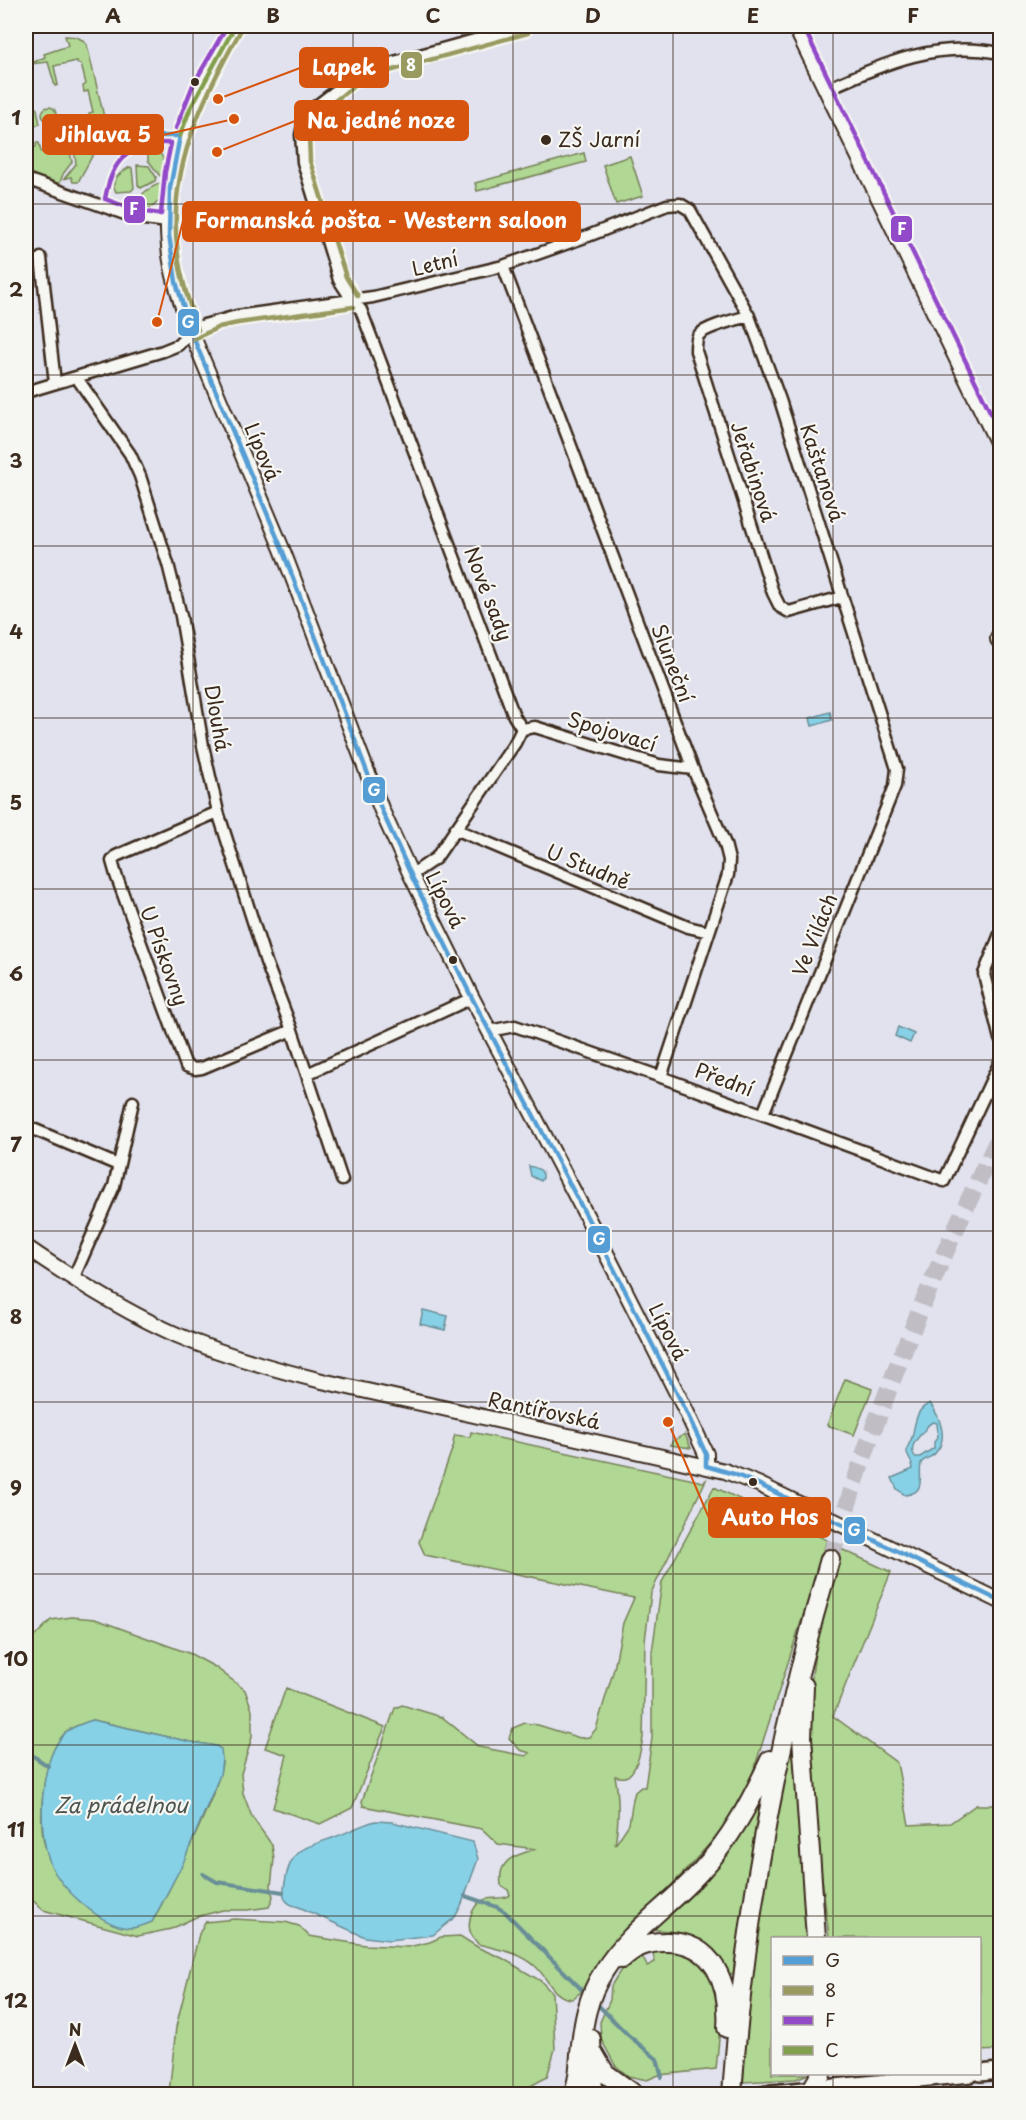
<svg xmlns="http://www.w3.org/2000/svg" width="1026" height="2120" viewBox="0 0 1026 2120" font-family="'Playpen Sans',sans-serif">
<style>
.green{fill:#b0d793;stroke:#768058;stroke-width:1.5;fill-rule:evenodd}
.water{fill:#87d1e7;stroke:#698e97;stroke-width:1.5;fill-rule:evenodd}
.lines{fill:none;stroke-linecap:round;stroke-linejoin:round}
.stream{stroke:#698e97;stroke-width:4}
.primary-tunnel{stroke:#c0bdc4;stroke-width:18;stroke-dasharray:18 9;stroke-linecap:butt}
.minor-casing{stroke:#3b2a1e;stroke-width:15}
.tertiary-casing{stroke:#3b2a1e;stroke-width:18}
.secondary-casing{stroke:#3b2a1e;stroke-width:20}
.primary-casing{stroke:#3b2a1e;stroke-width:22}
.minor{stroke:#f6f6f2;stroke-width:10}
.tertiary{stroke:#f6f6f2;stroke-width:14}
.secondary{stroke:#f6f6f2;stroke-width:15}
.primary{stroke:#f6f6f2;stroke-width:18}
.bus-1-casing{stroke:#f6f6f2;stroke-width:9}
.bus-2-casing{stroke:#f6f6f2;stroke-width:9}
.bus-3-casing{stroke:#f6f6f2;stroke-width:9}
.bus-4-casing{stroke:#f6f6f2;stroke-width:9}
.bus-1{stroke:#559ed5;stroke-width:4.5}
.bus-2{stroke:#989a60;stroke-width:4.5}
.bus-3{stroke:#924ac9;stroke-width:4.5}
.bus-4{stroke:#819f4c;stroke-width:4.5}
.grid{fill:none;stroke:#3b2a1e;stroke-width:1.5;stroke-opacity:0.55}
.bus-dot{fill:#3b2a1e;stroke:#f6f6f2;stroke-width:2}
.labels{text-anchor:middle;stroke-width:4.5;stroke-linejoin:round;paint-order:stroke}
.poi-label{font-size:20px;fill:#3b2a1e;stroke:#f6f6f2;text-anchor:start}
.street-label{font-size:20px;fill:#3b2a1e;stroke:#f6f6f2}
.water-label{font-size:21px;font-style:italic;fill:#4e5450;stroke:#f6f6f2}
.leader{fill:none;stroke:#d7540e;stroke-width:2}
.callout-dot{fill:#d7540e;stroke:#f6f6f2;stroke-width:2}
.callout{fill:#d7540e;stroke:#d7540e;stroke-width:2}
.callout-label{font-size:21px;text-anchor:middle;font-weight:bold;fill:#fff}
.line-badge{stroke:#f6f6f2;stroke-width:2}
.badge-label{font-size:16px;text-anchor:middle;font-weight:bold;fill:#fff}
.neatline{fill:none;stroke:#3b2a1e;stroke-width:2}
.grid-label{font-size:20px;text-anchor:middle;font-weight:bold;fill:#3b2a1e}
</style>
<rect width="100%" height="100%" fill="#e1e2ee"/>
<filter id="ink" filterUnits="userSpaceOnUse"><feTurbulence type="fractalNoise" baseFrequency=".0167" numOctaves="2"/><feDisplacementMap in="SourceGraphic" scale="12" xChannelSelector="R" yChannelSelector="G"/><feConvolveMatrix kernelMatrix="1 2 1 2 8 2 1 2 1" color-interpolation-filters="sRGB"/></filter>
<g filter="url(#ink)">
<!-- green -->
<path class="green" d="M65 36C75 36 81 37 87 45L105 121V132L102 143 95 151 78 182H73L71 177 64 179 76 164 74 148C84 142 88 134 87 123H82L81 119 90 117 89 113 93 112 88 91 84 92 83 86 86 84 81 64H78L77 61 54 66 58 85 55 86 48 62 30 64 45 57 44 54 68 46Z
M35 107 37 109 40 124 35 126 34 120 26 122V110Z
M42 114a7 7 0 1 1 14 0a7 7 0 1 1-14 0Z
M36 143H39L41 152H44L46 155 66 150V147L69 146 72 162 63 174 59 185 26 176V150L36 147Z
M148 149C164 150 166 162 164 177L160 176 148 160Z
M584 153 586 162 477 191 475 183Z
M630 156 643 196 616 204 603 165Z
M137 165 149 166 156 177 155 181 141 188 138 185Z
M130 167 132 168 134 188 131 191 116 192C109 180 120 173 130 167Z
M160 183H164C162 199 158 207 141 211 139 191 144 192 160 183Z
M845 1379 872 1389 854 1435 827 1425Z
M471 1432 703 1482 706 1480 651 1593 645 1641 643 1738C641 1748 637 1774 625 1777 621 1778 618 1777 615 1776 620 1800 619 1821 615 1845L629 1824 633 1799 635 1792 641 1787H645L652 1738V1652L662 1582 714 1487 827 1540 749 1785 727 1824 687 1869 605 1954 581 1992 572 1999C552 1998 548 1977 535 1966 520 1952 497 1949 478 1944 475 1940 471 1935 470 1931 467 1919 474 1902 486 1899 495 1897 503 1900 510 1895L508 1890 501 1885C497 1859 516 1855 536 1849L498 1844 482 1829 363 1806 362 1801 395 1708 402 1705 442 1717 479 1747 526 1756 530 1753 520 1750 509 1738 513 1728 525 1723 538 1725 580 1738 589 1737 596 1729 614 1669 623 1623 634 1598 425 1555 419 1542 454 1444 453 1441 455 1435 470 1437Z
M685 1434 691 1448 670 1445 673 1441Z
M841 1549 891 1572 833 1716 897 1763 909 1825 950 1823 976 1805H995L1000 1797V2050L980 2051V1938H829C821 1863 809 1786 810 1710 810 1654 826 1601 841 1549Z
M72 1617 95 1619 191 1654 215 1667 245 1690 252 1710V1737L241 1774 243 1793 252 1817 272 1845 274 1859 271 1886 273 1897 269 1907 248 1910H223L196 1917 171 1929 138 1936 43 1910 26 1894V1650L31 1640 51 1620ZM93 1720 191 1742 216 1746C218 1749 221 1754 222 1758 226 1779 165 1899 152 1922 141 1923 125 1927 115 1924 108 1923 101 1917 95 1913 74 1899 57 1877 47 1853 36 1824 42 1758 64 1734 71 1726 83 1724 93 1720Z
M286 1688 385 1727 352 1808 320 1824 273 1808 287 1755 265 1748Z
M795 1724 810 1938H772V2074H808L796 2079 743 2082 750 1992 762 1890Z
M756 1804 759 1805 733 1974H729C711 1936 688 1932 649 1929Z
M235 1919 285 1922 299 1926 309 1936 365 1945 408 1947 430 1942 441 1937 460 1936 479 1948 502 1958 541 1981 552 1993 555 2049 547 2077 518 2093 505 2094H169L176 2027 199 1934 205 1922Z
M652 1950C661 1950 676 1948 684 1951 730 1971 720 2029 716 2069L659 2075 647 2080 628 2076 615 2065 601 2039 600 2022 610 2000 611 1986 617 1976 623 1967 641 1954 647 1966 655 1962Z"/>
<!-- water -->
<path class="water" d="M830 712 832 720 812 726 810 718Z
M898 1027 914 1034 910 1043 895 1036Z
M529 1166C536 1168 544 1169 543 1178L541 1181 531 1176Z
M423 1310 448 1316 445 1330 420 1324Z
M930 1403C939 1416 949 1438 936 1452 933 1457 925 1458 921 1463 918 1476 927 1493 905 1495L897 1489 892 1478 913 1469C913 1462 907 1458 907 1451 907 1445 911 1442 912 1437 916 1422 915 1410 930 1403ZM933 1422 937 1423 938 1437 934 1442V1448L920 1457H915C908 1447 917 1439 923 1432 927 1427 926 1425 933 1422Z
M92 1720 191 1742 216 1746 221 1749 222 1759 220 1775 183 1863 152 1922C145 1925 138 1928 130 1928 102 1927 60 1888 50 1863 37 1829 39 1762 64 1734 70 1727 83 1724 92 1720Z
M375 1821 392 1822 473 1842 478 1859 461 1906 455 1917 433 1935 389 1940 365 1937 299 1907C289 1905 282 1901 284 1889 289 1848 302 1849 335 1837 349 1832 361 1825 375 1821Z"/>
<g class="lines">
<!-- stream -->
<path class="stream" d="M26 1751 48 1766
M203 1874 217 1882 283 1892
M465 1896 497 1907 505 1912 586 1994
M596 2003 628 2035 657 2059 662 2077"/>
<!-- primary-tunnel -->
<path class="primary-tunnel" d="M830 1559C846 1510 861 1460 880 1412 915 1318 955 1226 1000 1136"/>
<defs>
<path id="minor" d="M827 89C884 64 935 40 1000 53
M26 179 136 218 168 222
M41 258 55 383
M503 266 693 769 725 844 729 860 728 875 661 1077
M749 316C738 319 704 327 698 336 696 341 696 346 696 351L773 593 780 607 789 612 842 597
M77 378 130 454 140 476 168 564 181 616 203 746 218 812 266 962 292 1030 342 1180
M26 392 163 351 178 345 191 332 204 325 237 316 373 297 503 266 588 236 667 205 680 204 690 210 749 316 780 400 897 769 895 786 763 1114
M522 729 514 716 361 310 352 300 339 280 303 162 301 135 304 120 311 110 353 78 394 62 526 26
M522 729 535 727 659 765 693 769
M218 812 116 856 112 861 116 875 186 1066 195 1069 202 1068 292 1030
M455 829 688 927 709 932
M411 875 436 858 515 743 522 729
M1000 934 984 974 1000 1039
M489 1031 515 1026 661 1077 944 1181 1000 1062
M307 1074 472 998
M26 1126 118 1165
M73 1279 114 1186 133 1102"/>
<path id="tertiary" d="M235 26C194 95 161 164 169 247 172 276 182 304 191 332L282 549 382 811 411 875 472 998 608 1257 685 1409 706 1454V1466
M795 26 1000 448
M26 1247C74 1280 123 1311 177 1335 223 1355 273 1369 322 1381L725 1471 758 1484 1000 1601"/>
<path id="secondary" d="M980 2073 1000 2071
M762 2094 971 2074"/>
<path id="primary" d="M1000 638V639
M804 1686 802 1737 816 1938
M622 1959C634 1947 648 1942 664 1942 715 1940 730 1986 727 2028
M591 2039 593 2094
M594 2054 605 2073 634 2094
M573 2094C579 2082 579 2068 580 2054 583 2024 587 1997 604 1971 628 1932 669 1906 700 1872 731 1839 751 1801 770 1760
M732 2094C745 1910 778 1736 830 1559
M820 2094 812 2089 821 2074
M862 2094 897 2081"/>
</defs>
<!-- minor casing -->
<use href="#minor" class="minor-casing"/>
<!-- tertiary casing -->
<use href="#tertiary" class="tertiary-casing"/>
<!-- secondary casing -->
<use href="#secondary" class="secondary-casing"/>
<!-- primary casing -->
<use href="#primary" class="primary-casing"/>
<!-- minor -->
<use href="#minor" class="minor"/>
<!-- tertiary -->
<use href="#tertiary" class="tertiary"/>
<!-- secondary -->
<use href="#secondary" class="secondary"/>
<!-- primary -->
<use href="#primary" class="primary"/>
<defs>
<path id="bus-1" d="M121 149 149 136H180L170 188 169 235 176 282 191 332 282 549 382 811 411 875 472 998 608 1257 685 1409 706 1454V1466
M706 1466 734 1474 758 1484 1000 1601"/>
<path id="bus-2" d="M358 296 346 277 310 161 309 135 311 123 316 115 357 84 382 73 528 33
M198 330C190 305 181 280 178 255 166 173 202 98 241 30
M194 339 219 327 238 323 353 307"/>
<path id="bus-3" d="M803 26 1000 432
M176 128 193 85 227 26
M156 143H171L165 172 161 214 138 211 105 199C111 166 122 149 156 143Z"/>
<path id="bus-4" d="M180 136 190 109 235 26"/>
</defs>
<!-- bus-1 casing -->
<use href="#bus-1" class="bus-1-casing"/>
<!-- bus-2 casing -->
<use href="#bus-2" class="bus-2-casing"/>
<!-- bus-3 casing -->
<use href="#bus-3" class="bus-3-casing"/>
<!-- bus-4 casing -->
<use href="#bus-4" class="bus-4-casing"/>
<!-- bus-1 -->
<use href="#bus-1" class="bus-1"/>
<!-- bus-2 -->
<use href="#bus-2" class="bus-2"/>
<!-- bus-3 -->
<use href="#bus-3" class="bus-3"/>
<!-- bus-4 -->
<use href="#bus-4" class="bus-4"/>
</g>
</g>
<!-- grid -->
<path class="grid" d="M193 26V2094M353 26V2094M513 26V2094M673 26V2094M833 26V1938M26 204H1000M26 375H1000M26 546H1000M26 718H1000M26 889H1000M26 1060H1000M26 1231H1000M26 1402H1000M26 1574H1000M26 1745H1000M26 1916H1000M833 2074V2094"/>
<!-- markers -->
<g class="bus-dot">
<circle cx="195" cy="82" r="5"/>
<circle cx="546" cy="140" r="6"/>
<circle cx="453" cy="960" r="5"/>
<circle cx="753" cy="1482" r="5"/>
</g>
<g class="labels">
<!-- poi labels -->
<g class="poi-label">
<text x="558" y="147">ZŠ Jarní</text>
</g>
<!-- street labels -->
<g class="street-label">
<text transform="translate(435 264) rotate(-14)" y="7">Letní</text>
<text transform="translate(262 452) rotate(67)" y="7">Lípová</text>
<text transform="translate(753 472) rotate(72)" y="7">Jeřabinová</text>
<text transform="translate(822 473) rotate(72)" y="7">Kaštanová</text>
<text transform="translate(488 594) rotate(69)" y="7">Nové sady</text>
<text transform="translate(672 663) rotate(69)" y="7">Sluneční</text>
<text transform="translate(217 718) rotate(80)" y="7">Dlouhá</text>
<text transform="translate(612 732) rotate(17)" y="7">Spojovací</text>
<text transform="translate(588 867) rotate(22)" y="7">U Studně</text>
<text transform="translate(445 900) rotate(63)" y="7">Lípová</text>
<text transform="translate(815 935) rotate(-68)" y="7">Ve Vilách</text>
<text transform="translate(164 956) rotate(70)" y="7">U Pískovny</text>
<text transform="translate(724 1080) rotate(20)" y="7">Přední</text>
<text transform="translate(668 1332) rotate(63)" y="7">Lípová</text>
<text transform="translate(544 1411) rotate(12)" y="7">Rantířovská</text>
</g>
<!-- water labels -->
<g class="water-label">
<text x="121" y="1813">Za prádelnou</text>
</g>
</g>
<!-- callouts -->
<path class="leader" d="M218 99L300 68M217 152L295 121M234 119L163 135M157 322L183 221M668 1422L709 1518"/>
<g class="callout-dot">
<circle cx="218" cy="99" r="6"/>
<circle cx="217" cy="152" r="6"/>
<circle cx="234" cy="119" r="6"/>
<circle cx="157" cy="322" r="6"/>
<circle cx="668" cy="1422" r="6"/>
</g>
<g class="callout">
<rect x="300" y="48" width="88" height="39" rx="6"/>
<rect x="295" y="101" width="173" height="39" rx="6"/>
<rect x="43" y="115" width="120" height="39" rx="6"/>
<rect x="183" y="202" width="397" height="39" rx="6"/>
<rect x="709" y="1498" width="121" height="39" rx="6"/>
</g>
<g class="callout-label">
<text x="344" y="75">Lapek</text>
<text x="381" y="128">Na jedné noze</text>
<text x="103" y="142">Jihlava 5</text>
<text x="381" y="228">Formanská pošta - Western saloon</text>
<text x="770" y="1525">Auto Hos</text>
</g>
<g class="line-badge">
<rect x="400" y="51" width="23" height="28" rx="6" fill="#989a60"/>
<rect x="123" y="195" width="23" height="29" rx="6" fill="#924ac9"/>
<rect x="890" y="215" width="23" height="28" rx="6" fill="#924ac9"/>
<rect x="177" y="308" width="23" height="29" rx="6" fill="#559ed5"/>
<rect x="362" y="776" width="24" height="28" rx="6" fill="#559ed5"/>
<rect x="587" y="1225" width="24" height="29" rx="6" fill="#559ed5"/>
<rect x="843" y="1516" width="23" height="29" rx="6" fill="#559ed5"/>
</g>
<g class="badge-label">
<text x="411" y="71">8</text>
<text x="134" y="215">F</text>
<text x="902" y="235">F</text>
<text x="188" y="328">G</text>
<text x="374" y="796">G</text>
<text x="599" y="1245">G</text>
<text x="854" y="1536">G</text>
</g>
<!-- margin -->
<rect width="1026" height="2120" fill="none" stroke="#f6f6f2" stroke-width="66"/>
<!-- legend -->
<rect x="771" y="1937" width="210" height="138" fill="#f6f6f2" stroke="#aba49d" stroke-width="1.5"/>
<rect x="783" y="1956" width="30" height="9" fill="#559ed5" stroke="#aba49d" stroke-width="1.5"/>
<text x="825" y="1967" font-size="18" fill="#3b2a1e">G</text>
<rect x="783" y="1986" width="30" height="9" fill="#989a60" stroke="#aba49d" stroke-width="1.5"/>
<text x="825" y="1997" font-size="18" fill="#3b2a1e">8</text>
<rect x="783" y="2016" width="30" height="9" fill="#924ac9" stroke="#aba49d" stroke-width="1.5"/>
<text x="825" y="2027" font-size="18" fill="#3b2a1e">F</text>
<rect x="783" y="2046" width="30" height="9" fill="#819f4c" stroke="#aba49d" stroke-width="1.5"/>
<text x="825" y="2057" font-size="18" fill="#3b2a1e">C</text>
<!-- north arrow -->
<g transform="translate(75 2045)" stroke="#f6f6f2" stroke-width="4.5" paint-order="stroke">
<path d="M0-4.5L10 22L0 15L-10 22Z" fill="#3b2a1e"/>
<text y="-9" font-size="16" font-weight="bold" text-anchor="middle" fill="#3b2a1e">N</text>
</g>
<rect x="33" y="33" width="960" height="2054" class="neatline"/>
<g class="grid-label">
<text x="113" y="23">A</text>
<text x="273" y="23">B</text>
<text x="433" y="23">C</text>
<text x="593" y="23">D</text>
<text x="753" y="23">E</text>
<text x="913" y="23">F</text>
<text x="16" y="125">1</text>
<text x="16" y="297">2</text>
<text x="16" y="468">3</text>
<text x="16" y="639">4</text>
<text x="16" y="810">5</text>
<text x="16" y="981">6</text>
<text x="16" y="1152">7</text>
<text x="16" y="1324">8</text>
<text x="16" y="1495">9</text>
<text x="16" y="1666">10</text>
<text x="16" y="1837">11</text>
<text x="16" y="2008">12</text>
</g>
</svg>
